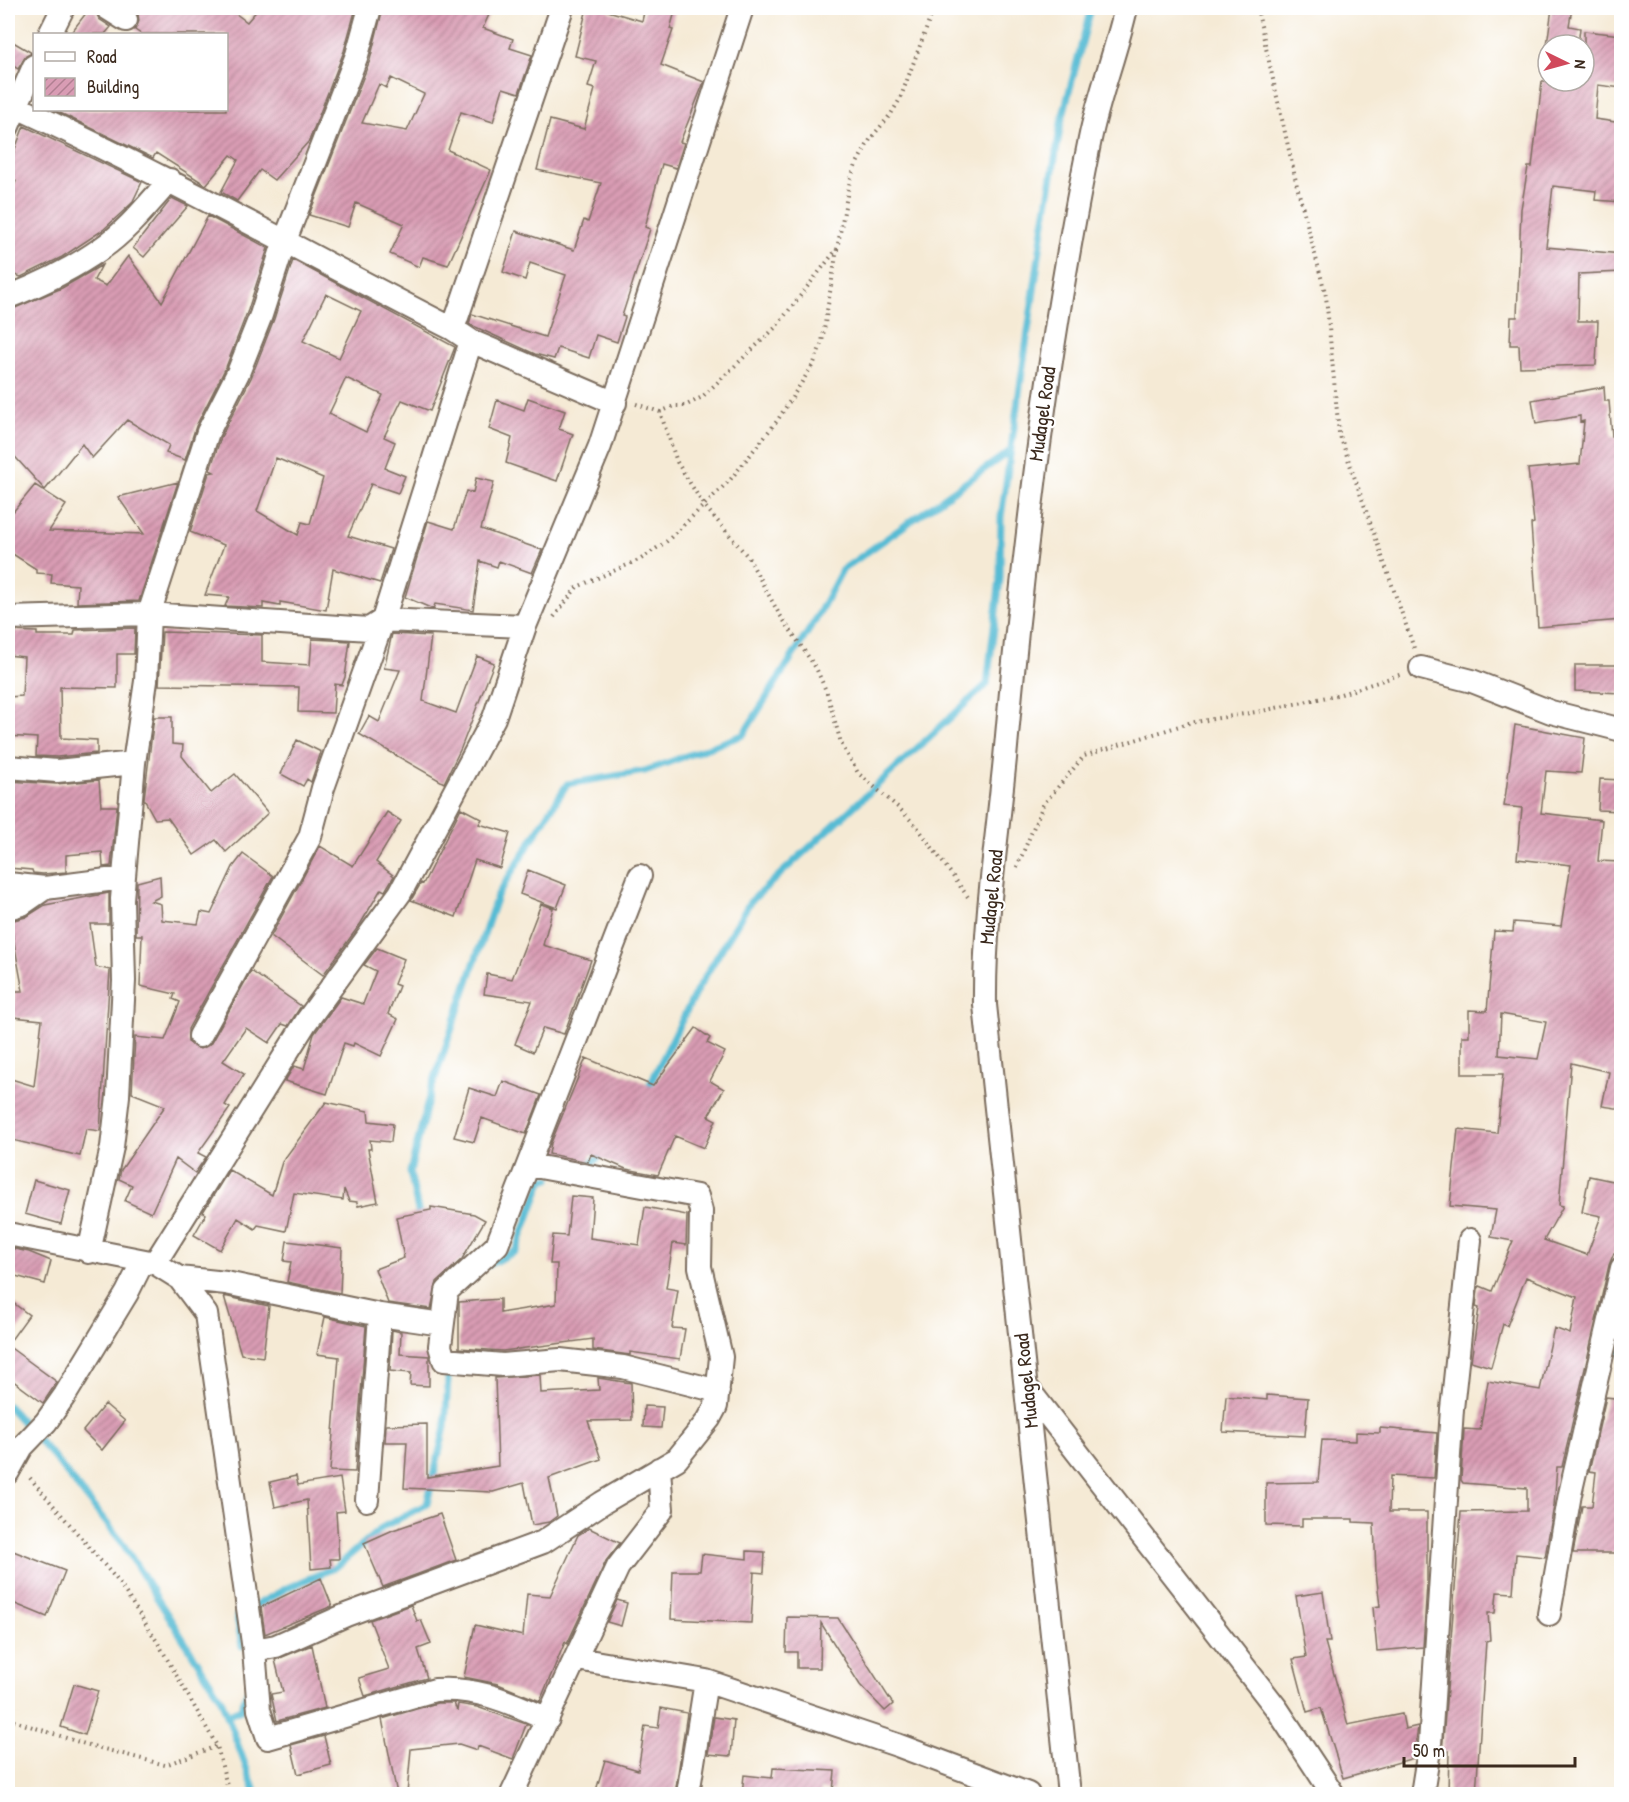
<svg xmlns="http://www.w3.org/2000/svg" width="1629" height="1802" viewBox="0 0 1629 1802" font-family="'Patrick Hand',sans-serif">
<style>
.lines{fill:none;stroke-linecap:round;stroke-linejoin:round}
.stream{stroke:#56bbd4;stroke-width:7}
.building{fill:url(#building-hatch);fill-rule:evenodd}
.minor-casing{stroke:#7c6d5e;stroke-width:26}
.path{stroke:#7c6d5e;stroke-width:4;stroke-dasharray:1.5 4.5;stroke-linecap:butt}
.minor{stroke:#fff;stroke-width:22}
.labels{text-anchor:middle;stroke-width:4.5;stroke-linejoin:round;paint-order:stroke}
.street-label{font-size:20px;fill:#3b2a1e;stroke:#fff}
</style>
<defs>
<pattern id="building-hatch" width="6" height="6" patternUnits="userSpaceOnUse" patternTransform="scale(1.5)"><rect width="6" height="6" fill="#d99cb4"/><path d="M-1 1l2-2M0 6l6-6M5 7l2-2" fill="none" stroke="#b17f92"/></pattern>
</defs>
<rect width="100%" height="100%" fill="#fff"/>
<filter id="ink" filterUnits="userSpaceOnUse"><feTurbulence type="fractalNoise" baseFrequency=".0167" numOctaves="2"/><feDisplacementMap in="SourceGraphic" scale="12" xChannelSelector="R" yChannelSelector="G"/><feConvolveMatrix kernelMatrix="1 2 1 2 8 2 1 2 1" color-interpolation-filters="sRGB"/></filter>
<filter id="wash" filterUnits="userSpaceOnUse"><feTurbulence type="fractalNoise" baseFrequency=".008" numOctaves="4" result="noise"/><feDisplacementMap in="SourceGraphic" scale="24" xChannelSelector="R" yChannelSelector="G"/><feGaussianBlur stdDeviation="1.35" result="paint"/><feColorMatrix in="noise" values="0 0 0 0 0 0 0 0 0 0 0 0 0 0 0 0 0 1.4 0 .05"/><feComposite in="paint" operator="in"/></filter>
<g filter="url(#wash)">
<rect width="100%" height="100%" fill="#f5ead5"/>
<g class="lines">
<!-- stream -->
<path class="stream" d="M646 1092 697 990 750 902 987 684 1000 579 1001 517 1043 229 1061 123 1091 8
M583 1170 605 1152
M420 1220 410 1172 430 1093 497 896 567 784 645 771 743 735 816 619 842 570 1010 451
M488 1265 516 1251 543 1179H549
M1606 1351 1622 1352
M8 1406 52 1455 121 1541 221 1699 256 1794
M242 1646 237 1616 287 1588 336 1567 383 1527 427 1504 445 1427 449 1363
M227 1715 241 1709 248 1690"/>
</g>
<g id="blocks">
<!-- building -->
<path class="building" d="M90 8H94L99 19 111 27 105 34H70Z
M131 8H228L247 22 259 8H356L344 51 309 141 274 180 260 170 237 201 221 192 238 160 231 155 206 185 156 153 153 158 54 110H226V34H141L135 30 139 21 138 14Z
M383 8H492L483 28 513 39 510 48 532 55 519 93 503 88 493 122 461 112 448 150 491 170 448 265 423 257 419 267 390 254 404 224 356 203 348 227 309 215 370 60ZM391 78 424 94 407 131 362 123 379 84 386 88Z
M587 8H609L608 11 642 21 645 8H676L670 29 673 30 661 65 704 82 680 142 684 143 676 168 662 164 645 227 650 229 622 316 625 317 617 342 596 335 589 358 558 348 554 359 535 354 469 324 472 314 545 337 566 275 530 263 525 280 503 272 516 231 574 250 584 220 588 222 601 183 537 170 550 120 584 129 595 89 588 87 596 61 575 56Z
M1552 8H1572L1569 26 1580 28 1578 45H1547Z
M1584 31 1622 35V88L1598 85 1595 119 1622 123V202L1595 200 1596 191 1553 186 1546 247 1622 254V272L1579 274 1578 321H1598L1596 365 1520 367 1519 345H1510L1511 317H1517L1521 209 1528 167H1532L1542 81H1584Z
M8 39 32 53 26 56 18 69 8 63Z
M24 126 142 182 132 203 103 230 62 257 21 277 8 273V200L16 181 8 177V167Z
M172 198 188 206 144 257 133 248Z
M208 216 268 248 248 310 226 367 196 426 185 460 166 453 169 445 127 420 92 458 82 444 45 490 8 449V311L62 288 102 265 94 280 106 286 128 256 162 302Z
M293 260 455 347 430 411 402 400 384 437 395 442 385 468 405 476 398 493 371 484 348 536 391 549 380 583 333 569 326 610 280 602V606L263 603V608L225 606 229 597 205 595 224 545 190 532 209 473 214 472 210 470 221 437 251 378 274 319ZM326 294 361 311 339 358 303 341ZM346 378 383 395 366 432 329 414ZM276 458 323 478 310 524 302 522 298 535 257 511Z
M1604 387 1605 401H1609L1612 436 1622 437V620L1538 627 1531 524 1534 523 1528 469 1580 464 1584 421 1580 422V416L1536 424 1532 400Z
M528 398 565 411 559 429 573 434 557 481 506 463 512 438 489 429 497 400 524 410Z
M476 478 494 482 481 529 542 550 532 573 499 561 497 567 480 561 473 610 435 604 433 609 405 597 428 521 454 529 466 491 473 493Z
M178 482 139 601 77 603 78 585 51 583 52 574 36 573V569L8 551V518L35 485 66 505 49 531 144 534 118 497Z
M135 628 134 654H117V688L60 687 61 738 97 740V753L57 757 36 756 37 738 8 736V697L22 696 24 657 8 655V631L37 632V635H74L75 630Z
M162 632 262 635V662L310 665 312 639 350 641 345 677 342 685 335 684 333 713 298 712 299 687 159 685Z
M392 634 431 636 423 701 456 713 477 656 494 663 461 748 444 783 359 734 369 716 379 722 400 670 384 668Z
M1575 665H1622V693L1575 691Z
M154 717H172V744L183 745 182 756 211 793 235 774 268 813 226 852 216 840 194 855 168 818 155 819 144 799Z
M1515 725 1585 738 1581 773 1546 771 1541 813 1602 820 1598 861 1621 862 1618 905 1622 906V1109L1602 1106 1609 1072 1571 1063 1559 1205 1563 1206 1544 1240 1587 1255 1601 1216 1582 1212 1589 1176 1622 1183V1235L1617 1254 1614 1253 1609 1265 1562 1467H1557L1554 1506 1545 1557 1516 1554 1513 1593 1497 1592 1495 1613H1488L1490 1640 1486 1641 1476 1794H1448L1449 1751 1442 1753 1461 1512 1527 1511V1488L1463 1483 1461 1480 1464 1429 1480 1430 1488 1381 1540 1390 1554 1328 1570 1334 1577 1297 1526 1277 1507 1326 1503 1324 1491 1367 1471 1361 1479 1308 1476 1307 1478 1289 1480 1286 1492 1291 1513 1241 1491 1237 1496 1210 1450 1206 1458 1129 1497 1133 1503 1074H1462V1036H1469V1010L1487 1011 1494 931 1513 932 1514 922 1561 926 1571 865 1517 859 1522 808 1504 806ZM1501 1014 1546 1022 1538 1059 1499 1055Z
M297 740 321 752 311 782 307 779 303 786 281 774Z
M1600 779 1622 780 1620 811 1598 810Z
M99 780 101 806H117L111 866 103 867 102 852 66 855V872L43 874 33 873 32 870 8 868V781L56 784Z
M461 808 482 819 479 824 510 833 500 868 475 860 456 917 411 900 421 883 423 884Z
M387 812 401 821 376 862 394 876 385 891 381 889 361 923 323 975 271 936 320 846 353 866Z
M243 854 273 876 188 1029V1042L200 1049 211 1043 251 971 301 1006 288 1026 282 1024 269 1043 246 1028 223 1061 244 1074 225 1105 230 1108 198 1153 206 1157 195 1173 176 1159 151 1213 125 1201 132 1185 119 1179 121 1170 165 1106 132 1093 135 1037 165 1040 180 1002 173 999 175 994 140 986 142 935H136L137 882 160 876 161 896 151 901 161 904 162 920 198 924 201 912 211 914 233 867Z
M528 870 566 885 557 908 520 894Z
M109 893V924H90L96 967 110 970 100 1131 86 1129 80 1156 8 1139V1078L34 1086 42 1020 13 1017 15 991H23L10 921 26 917 45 905Z
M541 904 553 908 543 945 591 960 564 1034 543 1028 533 1052 515 1044 532 1001 484 994 487 974 512 979Z
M377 948 404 959 394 984 399 986 388 1014 398 1019 381 1056 354 1043 353 1046 344 1043 327 1094 285 1081 294 1066 304 1069 314 1034 341 997 363 1004 376 971 364 965Z
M696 1028 710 1038 707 1043 725 1052 710 1081 724 1089 708 1116 716 1120 704 1148 675 1136 658 1175 626 1169 591 1154 588 1162 549 1154 551 1143 586 1058 653 1086Z
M503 1081 541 1095 526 1134 482 1118 474 1142 454 1137 469 1088 497 1097Z
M326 1102 368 1111 369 1121 393 1124 391 1142 370 1140 371 1149H368L378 1202 358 1206 357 1202 349 1201 344 1189 343 1200 294 1193 286 1231 258 1225 255 1229 238 1218 220 1250 194 1235 206 1214 203 1212 229 1170 272 1195 282 1162Z
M34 1180 70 1190 61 1224 25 1214Z
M571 1196 593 1198 590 1238 639 1245 645 1207 687 1215 686 1245 673 1243 666 1288 678 1290 672 1328 685 1329 680 1359 630 1352V1355L593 1350V1339L503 1351 459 1348V1302L500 1299V1313L556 1304 557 1264H550L553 1235 567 1236Z
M431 1207 474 1214 485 1220 462 1259 437 1282 431 1309 388 1303 375 1269 404 1258 396 1217 431 1210Z
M287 1241 342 1248 340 1293 287 1282 291 1262 284 1261Z
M10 1248 29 1252 51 1261 45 1284 8 1274V1255Z
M224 1296 269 1306 263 1357 241 1354Z
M8 1299 29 1315 8 1344Z
M325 1317 366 1326 355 1472 330 1471 339 1357 317 1354Z
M392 1330 401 1332 400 1354 429 1356V1386L410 1385 411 1373 390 1371Z
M8 1346 57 1382 43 1403 8 1377Z
M540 1375 541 1393 599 1390 598 1378 631 1383 632 1420 588 1421 601 1459 549 1478 557 1516 549 1522 532 1525 524 1483 493 1492 404 1488 407 1442H385L386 1425 427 1424V1477L498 1466 495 1378Z
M1267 1395 1308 1398 1305 1436 1223 1432 1226 1396 1267 1400Z
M1606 1397 1622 1399V1553H1573L1582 1506H1592L1596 1472 1589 1471Z
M105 1404 125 1421 102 1450 83 1431Z
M644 1406 663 1407 661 1428 643 1427Z
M1380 1428 1437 1433 1434 1478 1390 1476 1389 1512H1427V1584L1423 1647 1377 1651 1373 1607 1380 1606 1376 1572 1374 1523 1353 1522V1519H1302V1526L1266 1525V1483L1318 1482 1322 1440 1356 1441V1432L1380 1433Z
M296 1476 298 1485 340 1478 345 1511 336 1512 339 1559H330L331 1567 311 1569 307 1500 275 1507 270 1482Z
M440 1514 456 1560 383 1587 364 1543 393 1530Z
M589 1528 620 1543 606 1561 567 1644 565 1642 540 1701 498 1684 464 1677 475 1625 523 1636 527 1594 550 1596 578 1535Z
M8 1549 65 1571 47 1617 8 1601Z
M747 1551 765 1552 764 1573 754 1572 751 1623 671 1619 673 1571H700L702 1554 747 1559Z
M321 1578 332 1606 265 1634 261 1607Z
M1323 1592 1330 1642H1325L1348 1725 1402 1714 1405 1729 1418 1726 1414 1758 1343 1778 1321 1708 1307 1712 1293 1659 1306 1657 1296 1596Z
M617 1600 627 1603 621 1626 607 1622Z
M411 1605 417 1621 421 1620 431 1644 418 1649 427 1678 365 1696 359 1678 389 1669 370 1620Z
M787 1617 838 1618 893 1704 885 1711 860 1685 821 1623 820 1668H797V1652H786Z
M312 1645 325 1708 277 1721 271 1694 283 1692 275 1660Z
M74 1684 98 1691 85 1735 61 1727Z
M437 1703H454L457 1711 458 1704 477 1707 529 1725H526L513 1759 478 1746 477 1750 459 1744 411 1749 407 1794H397L382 1719Z
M661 1708 687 1713 675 1794H595L605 1760 638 1770 645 1726 658 1728Z
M714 1717 734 1720 731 1756 708 1754Z
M324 1736 331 1765 298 1774 291 1745Z
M773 1768 835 1771 833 1791 821 1790V1794H742L744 1775 772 1778Z"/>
</g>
</g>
<g filter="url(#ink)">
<use href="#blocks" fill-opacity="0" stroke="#7c6d5e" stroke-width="1.5"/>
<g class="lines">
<defs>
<path id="minor" d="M107 8 126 20
M50 34 63 8
M8 103C159 172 305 253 453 329L471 341 615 403
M8 126 34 66
M8 297C39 285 74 268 102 248 128 230 149 203 170 180
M453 329 562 8
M8 618 149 614 369 629 383 620 525 626
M1421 668 1472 681 1551 712 1622 730
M8 767 57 771 134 763
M640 876 497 1245 447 1291 440 1346 444 1360 503 1365 560 1360 623 1367 718 1391
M8 884 45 888 123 878
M8 908 22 904 45 888
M200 1036 310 837 323 788 383 620 471 341
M8 1234 155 1263 179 1278 226 1283 380 1315 442 1324
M89 1252 112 1147 118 1096 124 981 122 899 134 763 146 681 149 614 208 432 238 373 261 315 284 243 357 55 370 8
M155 1263 306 1022 400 893 494 718 525 626 600 446 742 8
M179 1278 206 1314 254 1650 259 1710 268 1738 435 1690C479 1687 509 1702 548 1719
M1028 1389 1277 1709 1333 1794
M8 1472 22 1447 46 1422 65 1395 127 1293 143 1261
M367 1500 380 1315
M1549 1614 1570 1494 1622 1268
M254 1650 276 1646 346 1615 543 1542 602 1503 677 1459 709 1419 716 1406 721 1357 700 1267 701 1211 697 1196 529 1165
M577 1659 706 1681 897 1745 1028 1794
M512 1794 618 1567 662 1510 659 1469
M688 1794 706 1681
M1069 1794 985 1005C984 922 997 840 1005 758 1023 550 1048 344 1090 139 1099 95 1116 52 1126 8
M1422 1794 1430 1744 1452 1409 1470 1240"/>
</defs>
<!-- minor casing -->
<use href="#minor" class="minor-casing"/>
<!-- path -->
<path class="path" d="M1257 8 1297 186 1326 296 1339 433 1414 648
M636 404 660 412 677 462 703 504 748 557 778 612 816 668 827 693 841 743 858 773 900 809 918 828 968 897
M660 412 674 406H685L702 397 775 328 837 249 850 180 856 165 871 138 891 114 900 99 934 8
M554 617 577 587 641 559 667 541 730 480 777 421 814 363 822 342 837 249
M1017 867 1043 805 1084 756 1189 723 1262 711 1341 694 1402 674
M30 1478 118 1581 158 1643 217 1746 229 1794
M8 1719 85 1744 165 1765 217 1746"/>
<!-- minor -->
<use href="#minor" class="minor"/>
</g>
</g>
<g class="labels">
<!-- street labels -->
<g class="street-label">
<text transform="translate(1042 414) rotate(-82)" y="7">Mudagel Road</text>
<text transform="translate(991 897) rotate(-84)" y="7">Mudagel Road</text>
<text transform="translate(1026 1381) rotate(-96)" y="7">Mudagel Road</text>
</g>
</g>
<!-- margin -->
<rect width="1629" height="1802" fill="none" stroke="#fff" stroke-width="30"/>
<!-- legend -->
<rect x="33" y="33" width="195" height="78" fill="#ffffff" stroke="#b1aaa5" stroke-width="1.5"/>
<rect x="45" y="52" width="30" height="9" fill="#ffffff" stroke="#b1aaa5" stroke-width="1.5"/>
<text x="87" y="63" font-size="18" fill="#3b2a1e">Road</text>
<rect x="45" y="78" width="30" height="18" fill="url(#building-hatch)" stroke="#b1aaa5" stroke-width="1.5"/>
<text x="87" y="93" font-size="18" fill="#3b2a1e">Building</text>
<!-- north arrow -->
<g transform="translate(1566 63) rotate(95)"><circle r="28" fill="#ffffff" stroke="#b1aaa5" stroke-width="1.5"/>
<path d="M0-4.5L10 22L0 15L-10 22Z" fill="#d1495b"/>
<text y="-9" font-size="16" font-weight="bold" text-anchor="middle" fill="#3b2a1e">N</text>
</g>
<!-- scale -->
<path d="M1404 1757v9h171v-9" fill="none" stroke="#3b2a1e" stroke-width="3"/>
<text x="1413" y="1757" font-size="18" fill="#3b2a1e" stroke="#ffffff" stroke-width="4.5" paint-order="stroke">50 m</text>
</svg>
